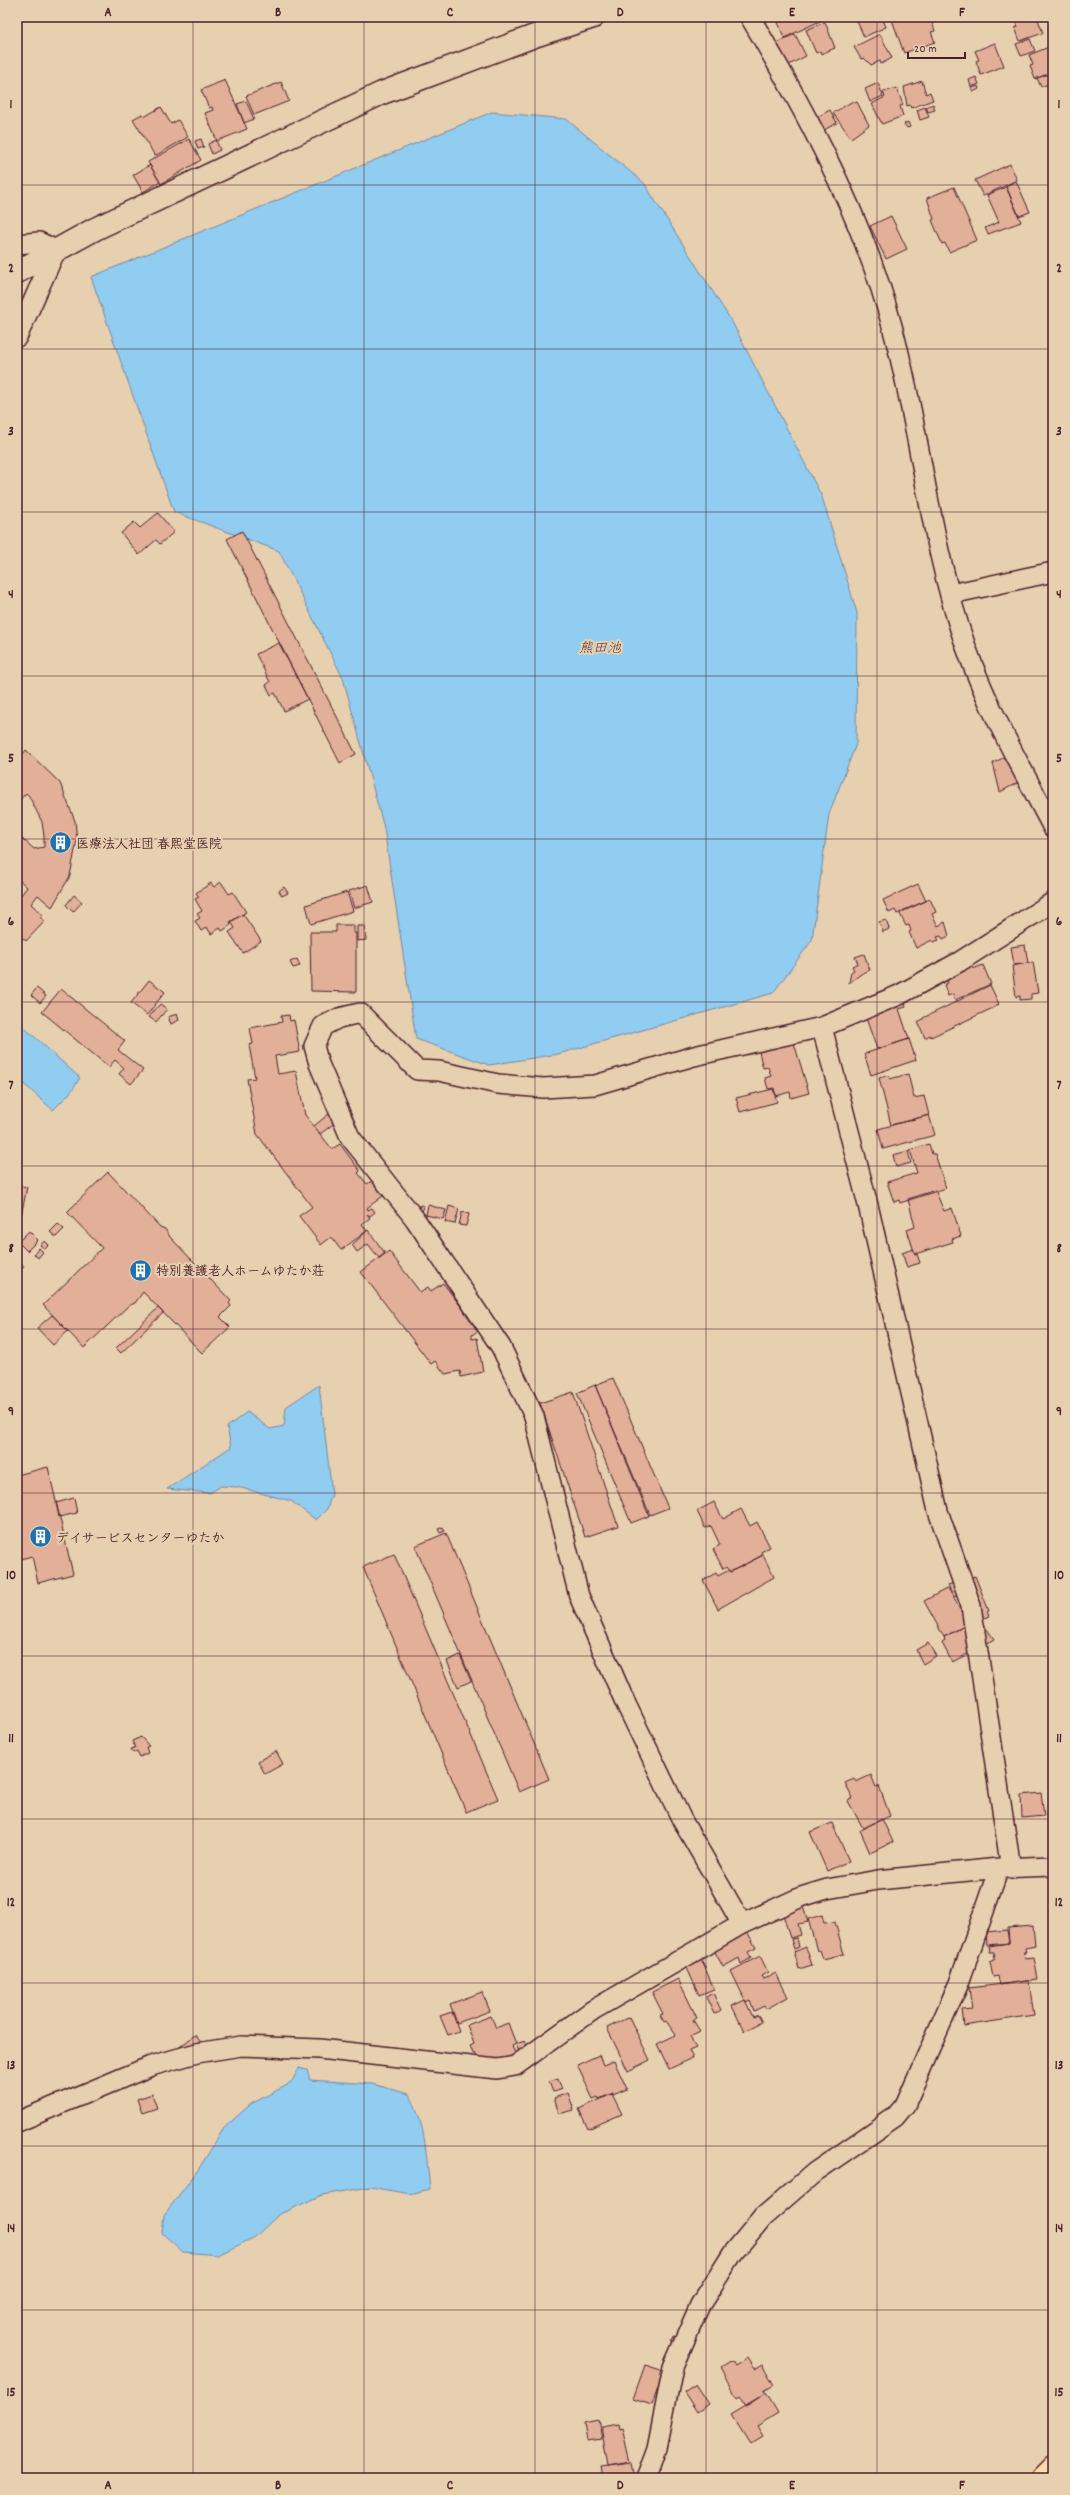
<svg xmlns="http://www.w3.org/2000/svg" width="1070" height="2495" viewBox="0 0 1070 2495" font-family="Dekko,'Klee One',sans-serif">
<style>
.water{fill:#91cdf1;stroke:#7587a2}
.building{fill:#e2b099;stroke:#4a1f2b}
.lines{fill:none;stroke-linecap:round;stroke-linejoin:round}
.street-casing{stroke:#4a1f2b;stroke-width:22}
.secondary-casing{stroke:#4a1f2b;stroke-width:25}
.primary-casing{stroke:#4a1f2b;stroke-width:25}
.street{stroke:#e7d0af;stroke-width:19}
.secondary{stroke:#e7d0af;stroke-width:22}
.primary{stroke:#fcdcac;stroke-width:22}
.grid{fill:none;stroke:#4a1f2b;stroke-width:1;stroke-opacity:0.55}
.labels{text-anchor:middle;stroke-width:4;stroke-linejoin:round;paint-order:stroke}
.poi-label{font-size:13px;font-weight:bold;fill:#4a1f2b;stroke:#e7d0af;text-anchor:start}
.water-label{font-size:14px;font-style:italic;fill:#553949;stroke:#e7d0af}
.neatline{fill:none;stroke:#4a1f2b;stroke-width:1.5}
.grid-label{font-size:13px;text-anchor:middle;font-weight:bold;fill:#4a1f2b}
</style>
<rect width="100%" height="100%" fill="#e7d0af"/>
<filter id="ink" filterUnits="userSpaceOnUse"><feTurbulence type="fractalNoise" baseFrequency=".025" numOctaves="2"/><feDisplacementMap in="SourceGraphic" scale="8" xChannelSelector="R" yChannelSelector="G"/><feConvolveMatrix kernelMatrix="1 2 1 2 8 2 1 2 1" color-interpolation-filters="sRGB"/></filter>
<g filter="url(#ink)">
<!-- water -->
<path class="water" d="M492 112 566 119 644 183 732 322 822 497 857 613 856 744 829 814 812 940 773 993 558 1054 489 1065 416 1039 384 828 343 678 279 551 174 512 91 277Z
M17 1021 80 1078 70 1093 53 1110 17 1078Z
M319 1385 332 1494 327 1509 316 1520 291 1501 237 1487 221 1486 210 1493 167 1489 231 1447 227 1427 247 1412 270 1429 284 1426 286 1407Z
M299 2068 307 2070 310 2080 372 2084 409 2094C426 2122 426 2157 430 2189L410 2194 370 2187 322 2195 278 2215 255 2237 218 2255 183 2252 162 2233 164 2215 198 2170 224 2128 251 2104 291 2083Z"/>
<!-- building -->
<path class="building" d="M765 17H776L767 21Z
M789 17H821L822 20 784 38 778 22Z
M858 17H882L886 27 864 37 857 21 859 20Z
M891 17H925L926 21 931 19 935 31 931 32 935 42 904 53Z
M1037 17 1043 33 1020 41 1015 28 1018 27 1015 18Z
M825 22 835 48 821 54 820 51 816 53 806 30Z
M795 34 806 56 785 67 776 43Z
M880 34 892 58 881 64 880 61 871 65 864 58 861 59 854 47Z
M1030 39 1035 51 1021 56 1016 44Z
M995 43 1004 66 981 75 976 61 979 60 975 51Z
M1049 47 1053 58V72L1035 79 1030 66 1033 65 1029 55Z
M1052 73 1053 82 1041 87 1037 78Z
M976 77 979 84 971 87 969 80Z
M225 80 247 129 217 141 205 113 213 110 212 107 209 108 201 90Z
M922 81 926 94 930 92 933 100 911 108 910 105 907 106 904 87Z
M281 82 289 101 254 115 246 96Z
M878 83 883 96 870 102 865 89Z
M978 86 979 89 973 92 972 88Z
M897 88 903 105 900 106 903 116 882 124 872 104 885 97 883 92Z
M246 101 254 119 244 123 237 104Z
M853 101 854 103 857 102 869 125 851 138 833 113Z
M933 104 935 110 928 112 926 107Z
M161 107 171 124 178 120 188 137 155 156 133 119 142 114 144 117Z
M925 107 929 117 920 120 917 110Z
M830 110 837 123 824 130 817 117Z
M908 122 910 127 907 128 904 124Z
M189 139 201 160 161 184 148 162Z
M201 139 204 147 198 149 195 141Z
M216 140 220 150 212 154 208 144Z
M1010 164 1017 180 983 196 975 180Z
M150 165 160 182 143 192 133 175Z
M1016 181 1030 212 1019 216 1006 186Z
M954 187 977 240 949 252 945 243 942 244 932 220 934 219 927 198Z
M1006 187 1021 222 988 234 985 228 999 222 987 195Z
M891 216 907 249 886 259 870 226Z
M158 513 174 532 160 544 156 540 139 555 121 533 134 522 140 528Z
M242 531 356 754 340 763 227 539Z
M279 643 308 699 284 711 275 693 271 695 266 685 270 682 256 654Z
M17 743 23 748 20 751 23 754 26 750 60 783 75 821 77 840 70 876 52 907 38 895 31 904 43 915 40 917 45 921 26 941 17 933V891L21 895 27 887 17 878V834L34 849 44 847V836L42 822 29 796 26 793 17 803Z
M1007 756 1019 782 1000 792 993 763Z
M221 882 229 894 233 892 246 912 230 922 231 925 222 931 220 928 211 934 207 927 201 931 195 921 200 918 197 914 202 911 195 899 199 897 196 893 211 883 214 887Z
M918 884 926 901 897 914 895 910 889 913 883 900Z
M368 885 373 902 354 908 349 891Z
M284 887 288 893 282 896 279 891Z
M347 892 353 911 311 924 306 905Z
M74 895 82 902 73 912 66 905Z
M930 899 936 912 932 914 938 926 945 922 949 936 943 939 941 936 937 937 939 940 933 942 932 940 916 948 909 932 911 931 909 925 906 926 900 914 902 911Z
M243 914 261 941 243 953 229 932 235 928 231 922Z
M886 920 889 929 883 932 879 922Z
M336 925H354V933H356V992L311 991 310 932H336Z
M357 926H365L366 940 357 941Z
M1025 945 1028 963 1014 965 1011 947Z
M964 951 973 969 983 965 991 984 955 1000 953 994 948 996 944 985 948 983 938 961Z
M864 954 870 970 861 974 849 983 851 972 854 970 852 966 858 963 855 957Z
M297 959 300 966 293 968 290 962Z
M1033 962 1038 993 1031 994V999L1020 1000V996L1016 997 1012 966Z
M149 980 165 992 147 1015 131 1003Z
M899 985 906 1007 899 1009 909 1039 877 1049 862 1007 878 998 876 993Z
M990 985 999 1004 995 1007 931 1037 930 1035 925 1038 918 1022 923 1019V1018Z
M37 988 46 996 40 1003 31 995Z
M61 989 125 1041 118 1050 143 1070 131 1084 119 1074 124 1068 115 1060 109 1067 42 1012Z
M160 1004 167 1009 156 1022 149 1017Z
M177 1014 179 1020 171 1024 168 1017Z
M289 1015 290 1021 294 1020 300 1052 275 1056 278 1074 296 1071 305 1115 332 1149 340 1144 360 1171 358 1173 367 1184 372 1181 383 1196 367 1208 368 1210 372 1208 375 1212 370 1216 367 1214 370 1218 362 1224 367 1231 341 1250 331 1237 321 1245 299 1216 312 1207 257 1134 247 1079 255 1078 249 1045 253 1044 250 1028 282 1022 281 1016Z
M909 1039 916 1060 871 1075 864 1054Z
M794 1043 809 1093 791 1098 790 1092 776 1096 774 1088 768 1089 765 1078 771 1076 768 1067 763 1068 759 1052Z
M908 1074 914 1098 924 1096 929 1115 891 1125 879 1078 889 1075 890 1079Z
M773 1089 777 1102 740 1112 736 1098Z
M330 1113 336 1122 320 1134 314 1126Z
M929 1115 935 1135 883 1149 878 1129Z
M929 1144 932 1154H935L946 1188 900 1203 899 1200 894 1202 887 1182 917 1173 910 1150Z
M908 1151 911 1163 896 1167 893 1155Z
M108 1172 160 1227 165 1229 170 1237 231 1301 229 1303 231 1306 220 1317 230 1327 202 1353 143 1292 135 1303 128 1306 84 1348 43 1305 102 1248 67 1212Z
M17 1185 27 1187 21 1216 17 1215Z
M935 1190 944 1211 952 1208 961 1236 952 1239 953 1242 915 1254 907 1230 915 1227 908 1199Z
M420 1205 424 1206 421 1215 417 1214Z
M428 1205 446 1210 443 1219 426 1215Z
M449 1206 459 1209 455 1224 445 1222Z
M462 1212 469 1214 466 1226 459 1225Z
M58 1224 64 1229 56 1237 50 1232Z
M368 1230 385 1253 379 1258 368 1244 357 1252 352 1245Z
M29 1231 38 1240 27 1251 18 1242Z
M45 1241 49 1245 45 1249 40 1245Z
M39 1248 43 1252 38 1258 34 1254Z
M913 1249 915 1254H917L920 1263 907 1267 902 1253Z
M389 1251 420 1292 428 1287 431 1291 443 1283 479 1330 472 1335V1339L477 1338 483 1372 461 1377 460 1371 445 1374 435 1361 431 1364 361 1272Z
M17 1256 24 1267 17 1272Z
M158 1308 163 1313 121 1353 116 1348Z
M52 1315 68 1331 53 1345 37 1328Z
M613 1378 668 1508 650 1515 595 1385Z
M595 1385 649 1516 631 1523 577 1393Z
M573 1392 618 1526 585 1537 540 1403Z
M48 1467 73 1574 38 1583 32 1556 17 1560V1475Z
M74 1498 77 1513 59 1517 56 1503Z
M714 1502 723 1519 741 1509 750 1526 757 1522 770 1547 761 1552 763 1555 730 1572 726 1567 723 1569 713 1549 720 1545 711 1526 705 1528 697 1511Z
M443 1527 445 1531 440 1533 438 1529Z
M446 1533 549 1779 519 1792 415 1546Z
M394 1554 498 1799 466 1812 363 1567Z
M763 1555 774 1577 718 1609 703 1580 716 1573 718 1576 729 1570 730 1572Z
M975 1576 989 1611 987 1612 989 1616 982 1619 964 1593 954 1597 948 1585Z
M948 1588 968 1624 944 1637 924 1601Z
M979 1618 994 1639 978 1649 970 1658 968 1654 952 1662 942 1643 945 1641 944 1637Z
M928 1643 936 1656 923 1664 916 1650Z
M460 1655 471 1681 458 1687 447 1661Z
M141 1737 149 1746 146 1747 148 1753 140 1757 137 1751 133 1753 131 1749 135 1748 132 1741Z
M276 1751 283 1764 265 1774 258 1761Z
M871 1775 876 1787 879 1786 890 1816 863 1828 848 1801 853 1798 845 1783 854 1779 856 1782Z
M1041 1793 1044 1816 1022 1818 1021 1795Z
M1050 1793H1053V1826Z
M882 1819 893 1842 870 1853 860 1830Z
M832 1823 849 1861 827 1871 810 1832Z
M803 1907 808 1922 798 1924 801 1935 790 1938 783 1914Z
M822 1915 824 1923 835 1922 844 1954 823 1959 820 1950 817 1951 808 1919Z
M1033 1926 1035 1946 1026 1948 1027 1952H1024L1025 1959 1034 1958 1038 1979 1000 1985 998 1976 993 1977 990 1962 995 1960 994 1952H990L989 1946 1009 1943 1008 1928Z
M1007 1930 1009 1943 987 1945 986 1932Z
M748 1933 756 1948 748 1952 751 1958 741 1964 739 1958 723 1967 714 1950Z
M797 1938 799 1947 794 1949 791 1939Z
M806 1947 812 1965 799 1969 794 1952Z
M699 1954 714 1989 699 1995 684 1961Z
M760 1956 768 1972 761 1976 763 1979 776 1973 788 1997 766 2009 764 2006 754 2011 750 2000 746 2002 731 1971Z
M678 1979 697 2018 693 2020 700 2031 690 2036 696 2048 689 2051 693 2058 669 2069 657 2044 676 2035 666 2021 664 2022 660 2015 663 2014 652 1992Z
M1029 1981 1034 2015 964 2026 962 2010 972 2009 969 1988Z
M482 1992 490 2011 457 2023 450 2004Z
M713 1993 721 2010 714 2014 706 1997Z
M745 2000 753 2017 758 2015 762 2022 744 2031 732 2006Z
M452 2012 459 2031 448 2035 440 2016Z
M491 2016 496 2028 508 2023 516 2044 512 2046 520 2066 479 2062 475 2053 473 2054 470 2046 474 2044 467 2025Z
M629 2017 650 2060 628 2071 607 2028Z
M195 2035 206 2048 172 2053Z
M525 2041 533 2063 524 2066 516 2044Z
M599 2055 603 2065 614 2061 627 2089 613 2095V2093L599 2099 598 2097 593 2099 577 2065Z
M558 2079 562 2089 553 2092 549 2082Z
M568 2093 574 2110 559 2114 554 2098Z
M152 2094 157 2108 142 2113 137 2099Z
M612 2094 622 2114 588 2129 579 2109Z
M673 2336 677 2338 675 2343 671 2341Z
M747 2358 754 2369 762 2364 774 2385 764 2391 766 2393 746 2406 740 2396 737 2398 721 2368 732 2361 735 2366Z
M645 2365 664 2371 652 2405 633 2399Z
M696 2384 709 2404 697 2412 684 2392Z
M766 2393 778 2413 757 2426 763 2436 750 2444 731 2414Z
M598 2420 602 2439 587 2441 584 2423Z
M618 2424 619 2429 622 2428 630 2462 608 2466 601 2427Z
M631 2463 634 2478H603L601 2467Z"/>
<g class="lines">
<defs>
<path id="street" d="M750 17C802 106 849 191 881 289 919 405 925 531 966 647 988 709 1022 769 1053 828
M17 244 39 242 56 250 17 337
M951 594 1053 572
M822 1027 868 1205 938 1511 971 1606 1011 1869
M742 1924 682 1820 625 1702 579 1596 534 1416 501 1347 415 1219 350 1137 319 1064 314 1046 323 1026 339 1018 360 1013 417 1070 439 1071 498 1084 543 1088 595 1085 694 1056 822 1027 899 995 959 962 1053 902
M17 2122 151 2066 197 2053 241 2046 319 2049 497 2069 515 2066 593 2010 742 1924 801 1897 827 1889 878 1880 999 1868 1053 1866
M646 2478 657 2448 673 2367 700 2305 733 2253 763 2217 815 2172 895 2117 905 2105 959 1983 999 1868"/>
<path id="secondary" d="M17 272 95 229 382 93 537 35 593 17"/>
<path id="primary" d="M1042 2478 1053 2467"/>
</defs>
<!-- street casing -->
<use href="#street" class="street-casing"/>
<!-- secondary casing -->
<use href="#secondary" class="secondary-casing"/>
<!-- primary casing -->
<use href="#primary" class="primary-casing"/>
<!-- street -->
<use href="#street" class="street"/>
<!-- secondary -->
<use href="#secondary" class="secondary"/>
<!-- primary -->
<use href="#primary" class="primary"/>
</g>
</g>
<!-- grid -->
<path class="grid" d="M193 17V2478M364 17V2478M535 17V2478M706 17V2478M877 17V2478M17 185H1053M17 349H1053M17 512H1053M17 676H1053M17 839H1053M17 1002H1053M17 1166H1053M17 1329H1053M17 1493H1053M17 1656H1053M17 1819H1053M17 1983H1053M17 2146H1053M17 2310H1053"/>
<!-- icons -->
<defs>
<symbol id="building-disc" viewBox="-11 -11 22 22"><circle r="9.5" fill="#1f6fb2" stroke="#e7d0af"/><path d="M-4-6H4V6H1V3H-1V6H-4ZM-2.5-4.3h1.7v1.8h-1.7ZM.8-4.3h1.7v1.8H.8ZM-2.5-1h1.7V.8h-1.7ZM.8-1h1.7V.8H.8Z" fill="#fff"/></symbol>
</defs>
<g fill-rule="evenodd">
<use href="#building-disc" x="48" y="830" width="25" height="25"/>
<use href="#building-disc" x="128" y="1258" width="25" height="25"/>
<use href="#building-disc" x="28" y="1524" width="25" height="25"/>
</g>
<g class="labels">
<!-- poi labels -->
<g class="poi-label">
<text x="76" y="848">医療法人社団 春熙堂医院</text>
<text x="156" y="1275">特別養護老人ホームゆたか荘</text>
<text x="56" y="1542">デイサービスセンターゆたか</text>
</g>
<!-- water labels -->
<g class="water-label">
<text x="600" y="652">熊田池</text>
</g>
</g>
<!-- margin -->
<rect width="1070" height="2495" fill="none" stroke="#e7d0af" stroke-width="44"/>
<!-- scale -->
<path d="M908 52v6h57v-6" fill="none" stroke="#4a1f2b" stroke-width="2"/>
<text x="914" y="52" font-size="12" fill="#4a1f2b" stroke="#e7d0af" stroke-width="3" paint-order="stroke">20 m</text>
<rect x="22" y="22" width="1026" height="2451" class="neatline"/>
<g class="grid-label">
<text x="108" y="16">A</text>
<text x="278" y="16">B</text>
<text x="450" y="16">C</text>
<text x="620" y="16">D</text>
<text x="792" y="16">E</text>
<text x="962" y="16">F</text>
<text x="11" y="108">1</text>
<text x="1059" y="108">1</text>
<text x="11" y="272">2</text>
<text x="1059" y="272">2</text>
<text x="11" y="435">3</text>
<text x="1059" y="435">3</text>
<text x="11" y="598">4</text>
<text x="1059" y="598">4</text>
<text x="11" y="762">5</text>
<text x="1059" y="762">5</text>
<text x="11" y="925">6</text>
<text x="1059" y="925">6</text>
<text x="11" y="1089">7</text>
<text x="1059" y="1089">7</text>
<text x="11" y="1252">8</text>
<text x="1059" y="1252">8</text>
<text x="11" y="1415">9</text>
<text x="1059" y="1415">9</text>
<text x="11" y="1579">10</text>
<text x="1059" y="1579">10</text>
<text x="11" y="1742">11</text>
<text x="1059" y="1742">11</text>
<text x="11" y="1906">12</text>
<text x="1059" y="1906">12</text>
<text x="11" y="2069">13</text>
<text x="1059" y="2069">13</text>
<text x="11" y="2232">14</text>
<text x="1059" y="2232">14</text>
<text x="11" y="2396">15</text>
<text x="1059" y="2396">15</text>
<text x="108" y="2489">A</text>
<text x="278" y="2489">B</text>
<text x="450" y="2489">C</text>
<text x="620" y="2489">D</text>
<text x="792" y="2489">E</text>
<text x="962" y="2489">F</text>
</g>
</svg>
